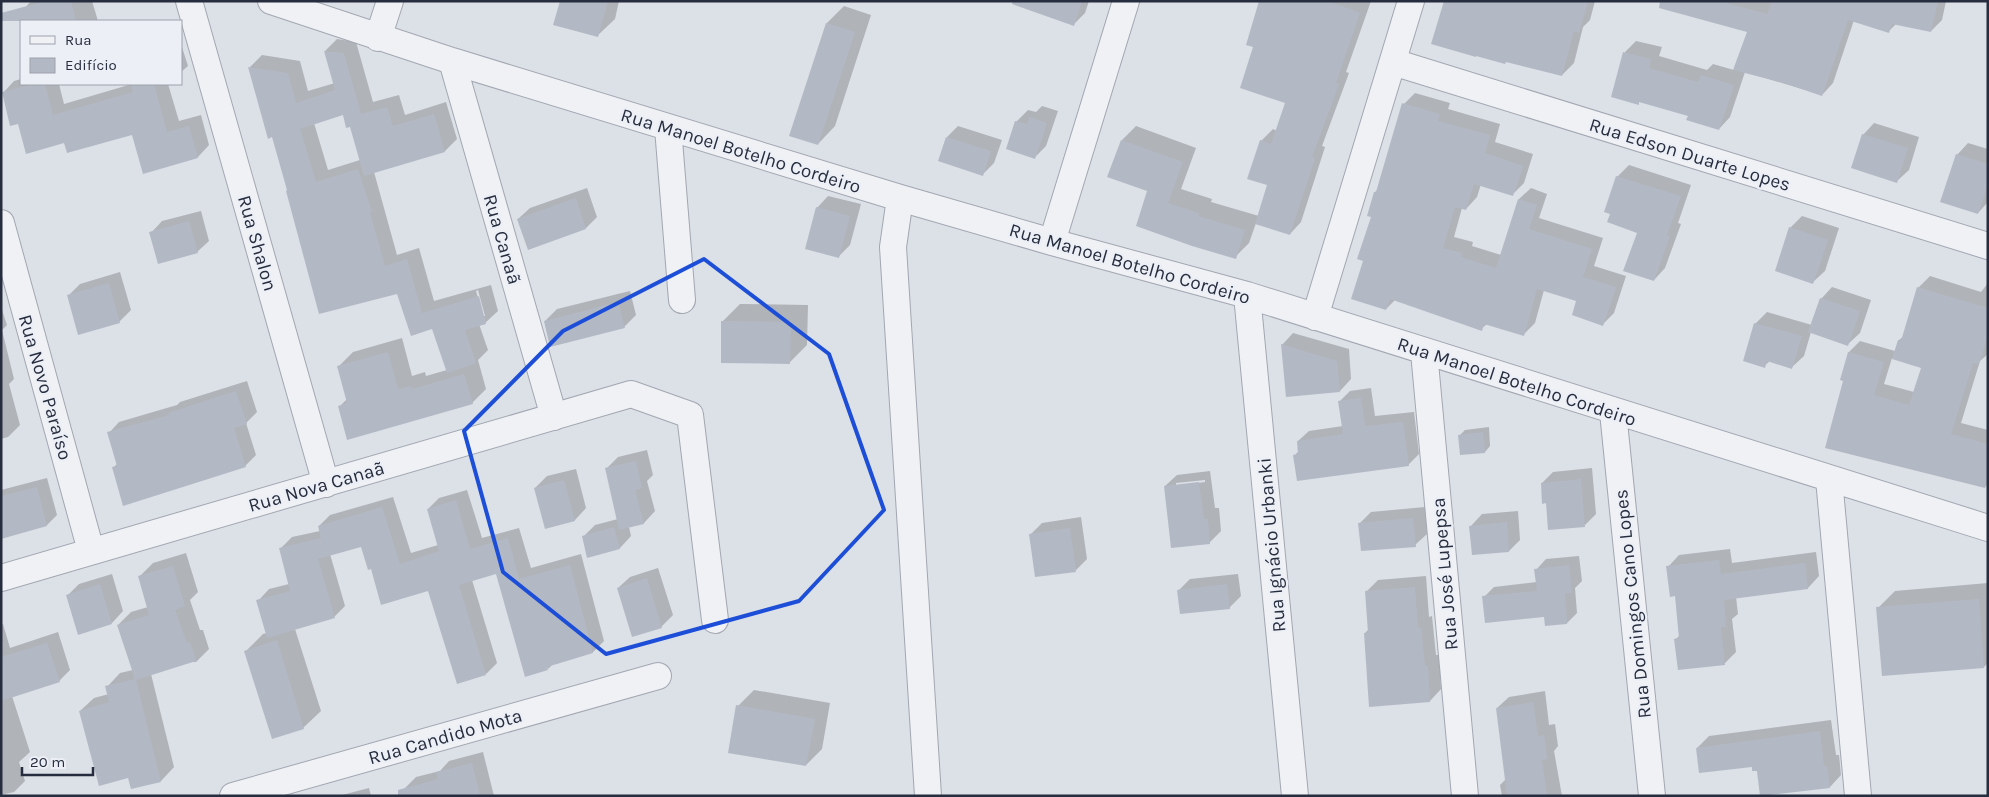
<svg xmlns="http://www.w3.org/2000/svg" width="1989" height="797" viewBox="0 0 1989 797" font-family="Karla,sans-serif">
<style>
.shadow{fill:#0003;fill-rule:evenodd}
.building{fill:#b3b9c4}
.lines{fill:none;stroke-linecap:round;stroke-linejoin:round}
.street-casing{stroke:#a2a7b1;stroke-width:28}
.street{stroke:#eff1f5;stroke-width:26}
.marked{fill:none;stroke:#1d4ed8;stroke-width:4;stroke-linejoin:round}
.labels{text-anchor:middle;stroke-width:4.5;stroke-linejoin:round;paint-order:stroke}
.street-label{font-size:19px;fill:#262d3e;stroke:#eceff5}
</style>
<rect width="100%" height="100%" fill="#dce0e7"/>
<!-- shadow -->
<path class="shadow" d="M31 1H92L98 21H28L25 8Z
M561 1H619L615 19 597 36Z
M1043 1H1089L1085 13 1074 24Z
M1260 1H1371L1346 72 1349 73 1322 146 1325 147 1301 222 1290 234 1256 223 1249 243 1235 257 1149 191 1122 140 1136 126 1196 148 1181 189 1212 199 1211 202 1259 216 1269 185 1261 141 1273 129 1277 131 1287 102 1255 46Z
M1445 1H1595L1590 20 1583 27 1574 63 1562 75Z
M1682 1H1946L1942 20 1931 31 1896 24 1888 32 1854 20 1833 83 1822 95 1745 72 1730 117 1719 129 1689 115 1640 101 1638 103 1625 52 1636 41 1662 47 1659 56 1707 70 1713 64 1734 70 1748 31Z
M844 6 871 15 835 126 818 144 791 135 827 23Z
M337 39 356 42 373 102 399 95 405 115 446 102 457 139 445 151 374 172 397 255 419 248 434 301 491 285 498 311 485 323 479 324 488 350 478 360 486 389 472 403 340 406 347 399 339 366 353 352 402 338 412 376 425 372 426 376 447 370 433 327 288 190 273 136 269 137 250 67 262 55 300 61 308 91 335 83 325 51ZM344 114 351 126 360 160 328 170 314 123ZM478 290 485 316H483L476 291Z
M181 44 188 66 181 72Z
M21 79V84H59L64 104 132 84H168L179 121 201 115 209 145 198 157 133 133 65 141 19 122 3 93 14 81Z
M1415 93 1450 103 1448 109 1500 124 1495 142 1533 154 1524 183 1512 195 1481 184 1477 197 1466 209 1462 208 1454 237 1473 242 1472 246 1501 255 1519 199 1531 188 1547 194 1539 218 1603 238 1594 266 1626 276 1614 313 1603 324 1578 301 1544 290 1535 323 1523 335 1487 324 1481 329 1395 300 1386 309 1365 260 1373 216 1375 192 1379 189 1404 104Z
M1042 106 1058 111 1046 146 1035 157 1016 122 1028 110 1036 112Z
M1874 123 1919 137 1909 170 1897 181 1863 135Z
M958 126 1002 140 994 163 983 174 947 137Z
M1968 143 1988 149V202L1978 213 1957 155Z
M1629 165 1691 185 1678 223 1681 224 1665 268 1654 280 1638 232 1617 177Z
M587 188 597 217 586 228 518 219 530 208Z
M828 196 861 204 850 245 838 257 817 208Z
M201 211 209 241 197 252 151 233 162 221Z
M1802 216 1839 228 1825 271 1813 282 1790 228Z
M120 272 131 310 119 322 69 295 80 284Z
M1930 276 1981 292 1988 283V354L1980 361 1961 423 1988 430V484L1985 487 1841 379 1849 352 1860 341 1895 351 1899 340 1904 336 1918 288ZM1892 358 1922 367 1914 392 1884 384Z
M1832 287 1871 300 1860 333 1848 344 1811 332 1804 356 1792 367 1770 361 1764 366 1755 324 1767 312 1812 325 1821 299Z
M630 291 636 315 624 327 545 321 557 309Z
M740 304 808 305 807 345 789 363 723 321Z
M1 307 7 325 2 330 14 379 9 384 20 425 8 437 1 439Z
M1293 333 1349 349 1351 379 1340 391 1282 345Z
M247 381 257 412 246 423 256 455 245 466 113 468 117 464 109 433 119 422 177 405 180 402Z
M1371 388 1375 416 1414 412 1419 454 1408 465 1295 455 1299 451 1298 441 1309 431 1343 426 1339 402 1350 391Z
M1489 427 1490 446 1485 452 1460 435 1465 430Z
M647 450 653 475 647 481 655 511 644 523 629 527 631 536 620 548 583 537 595 525 618 519 607 468 618 457Z
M1592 468 1596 514 1585 525 1542 483 1553 472Z
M576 469 586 508 575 520 546 527 535 488 547 476Z
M1210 471 1215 508H1219L1221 531 1209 543 1165 486 1177 475ZM1205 480V482L1176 486V483Z
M47 478 57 515 47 525 1 536V490Z
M467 490 482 538 519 528 531 568 581 554 604 641 593 652 553 664 548 669 497 572 472 580 497 663 486 674 429 589 362 546 330 554 345 606 334 617 295 629 321 711 303 728 246 651 263 634 267 633 258 601 269 589 289 584 280 549 292 537 320 531 319 526 330 515 393 497 411 553 438 545 428 509 439 498Z
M1425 507 1427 534 1415 545 1359 524 1371 512Z
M1518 511 1520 540 1509 551 1471 526 1482 514Z
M1081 517 1087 559 1076 570 1031 534 1042 523Z
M1730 549 1732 563 1816 552 1819 576 1808 588 1736 597 1738 614 1732 619 1736 652 1724 664 1676 639 1680 635 1677 595 1668 567 1679 555Z
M186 553 198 592 190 600 200 630H203L209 649 196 662H187L151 674 174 767 161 781 132 788 129 776 80 711 94 698 109 694 107 687 120 673 133 670 118 625 131 612 148 607 140 576 153 563Z
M1579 556 1582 581 1575 588 1577 613 1567 623 1484 597 1494 587 1537 582 1536 570 1546 559Z
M658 568 673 615 661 627 618 588 630 577Z
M112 574 123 611 112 623 67 596 79 584Z
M1238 574 1241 596 1229 608 1178 591 1190 579Z
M1426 576 1429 617 1432 616 1436 655H1439L1441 689 1430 701 1365 633 1369 629 1367 591 1378 580Z
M1988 583V663L1984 667 1878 608 1895 591Z
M3 624 10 648 58 632 70 670 59 681 12 696 30 752 19 762 25 781 14 792 1 795V625Z
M754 690 830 703 822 749 806 765 738 706Z
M1545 691 1549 725 1555 724 1558 746 1554 751 1562 796H1502L1500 785 1506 779 1497 708 1509 697Z
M1831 720 1836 755H1839L1841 775 1830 787 1758 769 1753 765 1697 748 1709 736Z
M483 752 494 796H406L404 789 416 777 440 771 449 761Z
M369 788 371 796H342V795Z"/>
<!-- building -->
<path class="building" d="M46 1H71L76 21H1V13Z
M560 1H608L598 37 553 25Z
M1013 1H1082L1074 26 1012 4Z
M1259 1H1328L1360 13 1336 83 1339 84 1312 157 1315 158 1290 235 1255 224 1267 185 1247 179 1260 140 1271 144 1285 103 1240 88 1253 47 1246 45Z
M1444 1H1588L1579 33 1574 31 1562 76 1506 62 1505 64 1476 56V57L1431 44Z
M1660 1H1719L1767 14 1772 1H1938L1931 32 1892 24 1889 33 1848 20 1822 96 1784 83 1733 70 1747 32 1659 8Z
M826 23 855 32 818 145 789 136Z
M324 51 344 53 361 114 387 107 393 126 434 114 445 152 364 176 350 127 346 128 343 115 300 129 316 182 358 169 372 212 370 213 385 266 407 259 422 313 479 296 486 324 465 330 476 363 447 373 432 329 411 336 397 294 319 314 286 191 287 190 272 137 268 139 248 67 288 73 296 103 335 90Z
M1623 52 1651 59 1649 68 1698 82 1701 75 1734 85 1719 130 1686 120 1688 116 1639 102V105L1611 97Z
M34 84H45L53 115 133 92 131 84H154L167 132 189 126 198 158 143 174 132 135 67 153 64 143 26 154 18 124 10 126 2 92Z
M1402 103 1440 114 1438 121 1490 135 1485 153 1523 166 1513 196 1474 184 1466 210 1455 207 1443 248 1462 253 1461 257 1496 268 1518 199 1537 205 1529 229 1592 249 1583 277 1616 287 1603 326 1572 315 1576 301 1537 289 1524 336 1484 324 1482 331 1390 299 1386 310 1351 299 1363 261 1357 259 1371 217 1367 216 1374 192H1376Z
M1030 117 1047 123 1035 159 1006 149 1015 121 1027 124Z
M1862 134 1908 148 1897 183 1851 168Z
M946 137 991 151 983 176 938 161Z
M1121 140 1183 162 1168 203 1199 213 1198 216 1245 230 1236 259 1192 246 1136 226 1147 191 1107 177Z
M1956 154 1988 164V184L1978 214 1940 202Z
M1616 176 1681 196 1667 235 1670 236 1654 281 1623 271 1637 233 1607 222 1610 214 1604 212Z
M576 198 586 229 528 250 517 219Z
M816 207 850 216 839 258 805 249Z
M189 221 198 253 158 264 149 232Z
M1789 227 1828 240 1813 284 1775 271Z
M109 283 120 323 78 335 67 295Z
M1917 287 1988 308V336L1979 364 1973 363 1951 434 1988 444V478L1985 488 1825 448 1843 381 1840 380 1848 352 1884 362 1874 395 1909 405 1921 368 1892 359 1898 340 1901 341Z
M1820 298 1860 311 1848 346 1808 332Z
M618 302 625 328 550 347 544 321Z
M721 321 791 322 790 364 721 363Z
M1754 323 1802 336 1792 369 1767 361 1765 368 1743 361Z
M1281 344 1337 361 1340 392 1286 397Z
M388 352 398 389 411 386 412 389 464 374 473 404 347 440 338 406 347 403 337 366Z
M236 391 247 424 234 428 246 467 123 506 112 467 117 466 107 432 169 415 168 413Z
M1361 398 1365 426 1403 422 1409 466 1297 481 1293 455 1298 454 1297 441 1343 434 1338 401Z
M1483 432 1485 453 1460 455 1458 435Z
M636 461 642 488 635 490 644 524 619 530 605 468Z
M1581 479 1585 527 1548 530 1546 503 1542 504 1541 483Z
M564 480 575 521 545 529 534 488Z
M1199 482 1204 519H1208L1210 544 1171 548 1164 486Z
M37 487 47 526 1 539V496Z
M456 500 470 549 508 538 519 579 570 565 593 653 547 667 548 670 525 677 496 574 459 585 486 675 457 684 428 591 381 605 371 569 368 570 361 547 318 559 335 618 267 638 256 600 290 591 279 548 321 538 318 526 382 507 400 564 439 551 427 509Z
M1413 518 1416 547 1361 551 1358 523Z
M1507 522 1509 552 1472 555 1469 526Z
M614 527 620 549 587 558 582 536Z
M1070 528 1076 572 1035 577 1029 534Z
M1719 560 1721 574 1805 563 1808 589 1724 600 1726 627H1721L1725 665 1678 670 1674 639 1679 638 1675 596 1670 597 1666 566Z
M1569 565 1572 593H1565L1567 624 1545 626 1544 617 1485 623 1482 596 1537 591 1534 569Z
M173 566 185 606 175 610 187 643 190 642 196 661 136 680 161 782 131 789 128 778 99 786 79 711 109 702 105 686 135 679 117 625 149 615 138 576Z
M647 578 662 628 632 637 617 588Z
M100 584 112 624 78 635 66 595Z
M1227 584 1230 609 1180 614 1177 590Z
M1415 587 1418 628 1421 627 1425 666H1428L1430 702 1369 707 1364 633H1368L1365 591Z
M1979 599 1984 668 1882 676 1876 607Z
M277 640 304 729 272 739 244 651Z
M47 643 60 682 1 701V657Z
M1533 702 1538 736 1544 735 1547 759 1542 760 1547 796H1507L1496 708Z
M736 705 815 719 806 766 728 753Z
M1820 731 1824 766H1827L1830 788 1760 796 1757 771H1752V767L1699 773 1696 748Z
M472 763 480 796H398V790L438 779 436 772Z"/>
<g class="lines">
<defs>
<path id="street" d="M189 1 326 484
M271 1 452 61 900 198 1052 242 1247 295 1988 528
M378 38 390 1
M452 61 554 417
M1393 62 1988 246
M668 128 682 300
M900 198 893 247 928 796
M1 223 91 551
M1052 242 1126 1
M1247 295 1295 796
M1315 317 1411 1
M1424 352 1465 796
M1613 412 1652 796
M1829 479 1858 796
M1 578 631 394 690 415 715 620
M233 796 658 676"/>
</defs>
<!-- street casing -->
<use href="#street" class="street-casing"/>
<!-- street -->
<use href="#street" class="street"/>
</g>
<!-- marked area -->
<path class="marked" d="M704 259 829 354 884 510 799 601 606 654 503 572 464 431 563 331Z"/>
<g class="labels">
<!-- street labels -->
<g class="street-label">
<text transform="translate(741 150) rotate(17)" y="7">Rua Manoel Botelho Cordeiro</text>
<text transform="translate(1690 154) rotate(17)" y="7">Rua Edson Duarte Lopes</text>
<text transform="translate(503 239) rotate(74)" y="7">Rua Canaã</text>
<text transform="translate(258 243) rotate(74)" y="7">Rua Shalon</text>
<text transform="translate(1130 263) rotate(16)" y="7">Rua Manoel Botelho Cordeiro</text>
<text transform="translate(1517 381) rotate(18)" y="7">Rua Manoel Botelho Cordeiro</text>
<text transform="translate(46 387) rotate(74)" y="7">Rua Novo Paraíso</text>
<text transform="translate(316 486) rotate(-16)" y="7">Rua Nova Canaã</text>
<text transform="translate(1271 545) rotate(-95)" y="7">Rua Ignácio Urbanki</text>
<text transform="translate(1444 574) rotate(-95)" y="7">Rua José Lupepsa</text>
<text transform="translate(1632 604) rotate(-96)" y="7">Rua Domingos Cano Lopes</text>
<text transform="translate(445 736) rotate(-16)" y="7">Rua Candido Mota</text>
</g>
</g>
<!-- border -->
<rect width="1989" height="797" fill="none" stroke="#262d3e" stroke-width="5"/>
<!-- legend -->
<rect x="20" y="20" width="162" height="65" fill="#eceff5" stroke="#9da1ac"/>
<rect x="30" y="36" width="25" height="8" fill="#eff1f5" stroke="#9da1ac"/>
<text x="65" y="45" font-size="15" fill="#262d3e">Rua</text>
<rect x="30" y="58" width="25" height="15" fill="#b3b9c4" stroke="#9da1ac"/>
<text x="65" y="70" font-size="15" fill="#262d3e">Edifício</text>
<!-- scale -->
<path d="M22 767v8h71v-8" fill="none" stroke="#262d3e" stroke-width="2.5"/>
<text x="30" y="767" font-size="15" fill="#262d3e" stroke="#eceff5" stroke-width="4" paint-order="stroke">20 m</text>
</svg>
